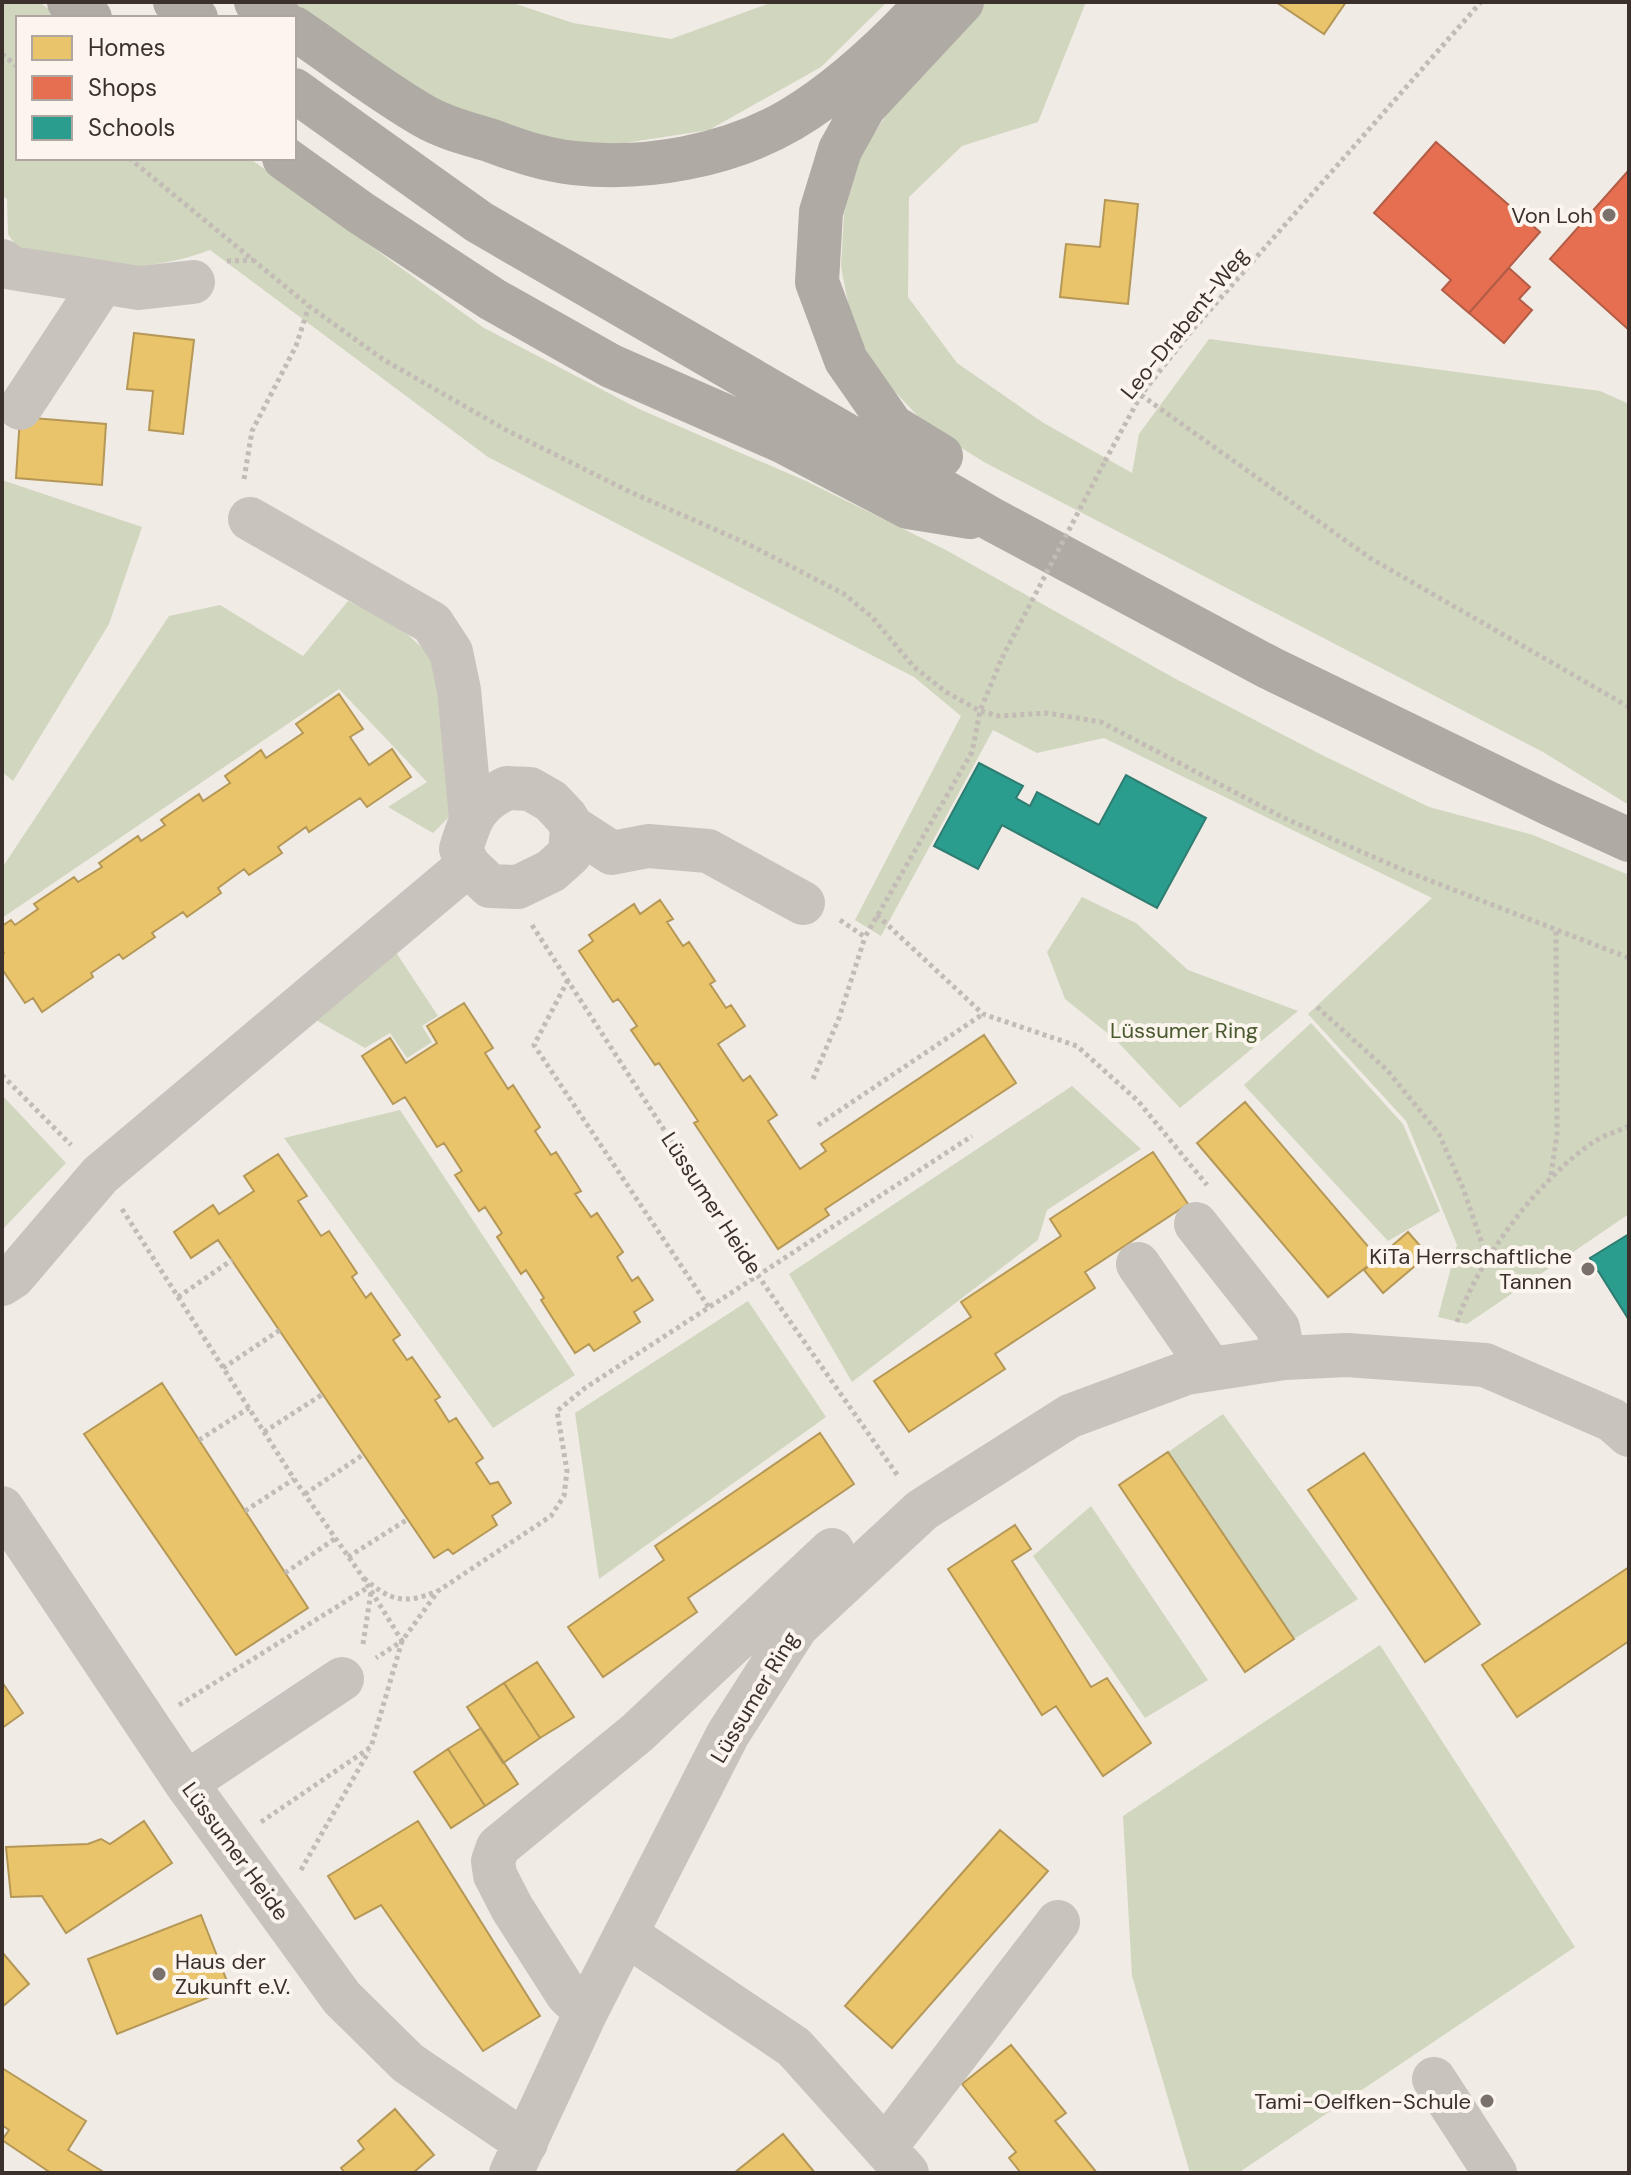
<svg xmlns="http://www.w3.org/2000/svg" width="1631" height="2175" viewBox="0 0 1631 2175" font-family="'DM Sans',sans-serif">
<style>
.green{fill:#d1d6bf}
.homes{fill:#e9c46a;stroke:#b59857;stroke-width:2}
.shops{fill:#e76f51;stroke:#b35c46;stroke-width:2}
.schools{fill:#2a9d8f;stroke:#2f7c71;stroke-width:2}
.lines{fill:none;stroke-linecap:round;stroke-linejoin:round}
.path{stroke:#c2bbb6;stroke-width:5;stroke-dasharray:4 4;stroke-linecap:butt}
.minor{stroke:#c9c3be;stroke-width:44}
.highway{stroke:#afaaa4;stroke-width:44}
.path-bridge{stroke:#c2bbb6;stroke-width:5;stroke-dasharray:4 4;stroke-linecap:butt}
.poi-dot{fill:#7a716c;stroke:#fbf5ee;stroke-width:3}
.labels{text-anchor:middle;stroke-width:8;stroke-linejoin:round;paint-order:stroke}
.poi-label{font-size:22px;fill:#3b302b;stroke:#fbf5ee;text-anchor:end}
.street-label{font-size:22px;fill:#3b302b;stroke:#fbf5ee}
.park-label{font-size:22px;fill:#4a5a2e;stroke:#fbf5ee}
</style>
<rect width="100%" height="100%" fill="#f0ebe5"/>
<!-- green -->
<path class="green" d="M2 2H39L61 18H18V158H249L484 328 639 409 806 481 946 550 1174 678 1320 754 1429 807 1533 835 1629 875V1214L1467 1324 1438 1317 1457 1245 1406 1121 1308 1014 1432 898 1104 738 1037 753 993 730 881 936 855 920 961 716 914 677 488 457 210 250C145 274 93 268 26 261L8 234 7 199 2 195Z
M276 2H510L573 23 671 39 773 2H887L821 67 709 130 593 148 458 115Z
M986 2H1086L1038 122 962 146 909 197 908 297 957 363 1042 422 1132 473 1139 434 1209 339 1600 391 1629 404V805L1543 752 984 462 928 427 884 380 853 328 841 267 844 213 860 155 896 100Z
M2 480 142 527 109 624 13 781 2 772Z
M348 601 397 625 436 660 455 811 433 833 388 807 427 782 339 689 2 918V868L169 616 220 605 303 656Z
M1082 897 1136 923 1188 970 1298 1011 1180 1108 1116 1040 1065 999 1047 952Z
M393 948 438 1016 422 1026 432 1042 407 1058 390 1033 365 1048 309 1016Z
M1311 1023 1403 1124 1440 1211 1388 1241 1244 1085Z
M1072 1086 1141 1149 1047 1210 1038 1240 852 1382 789 1274Z
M2 1095 66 1163 2 1230Z
M400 1110 575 1375 493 1428 284 1138Z
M748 1301 826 1417 599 1579 575 1413Z
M1223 1414 1358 1599 1294 1639 1168 1452Z
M1091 1506 1208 1680 1145 1718 1033 1556Z
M1380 1645 1575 1947 1238 2173H1190L1132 1976 1123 1816Z"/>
<!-- homes -->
<path class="homes" d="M1276 2H1346L1324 34Z
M1105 200 1138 204 1128 304 1060 297 1066 244 1100 247Z
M134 333 194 340 183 434 149 430 153 391 127 389Z
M20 417 106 424 102 485 16 478Z
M339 694 363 729 350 737 369 765 392 749 411 777 367 807 360 798 309 832 306 827 278 847 282 853 249 875 244 869 218 888 221 893 187 917 183 912 152 933 155 937 123 959 119 954 91 973 93 977 42 1012 33 998 25 1003 2 969V954L4 953 2 949V926L11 920 15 925 38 909 34 904 74 877 78 882 102 867 99 863 138 836 141 841 165 825 161 820 199 794 203 801 230 783 225 776 261 750 266 758 303 733 296 724Z
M660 900 673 919 667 922 683 946 689 942 715 981 710 984 726 1008 731 1005 745 1026 718 1044 743 1081 750 1076 777 1115 768 1121 800 1169 826 1151 821 1144 984 1035 1016 1083 825 1209 829 1215 778 1249 694 1123 698 1121 659 1063 655 1065 631 1030 637 1026 622 1004 618 999 613 1002 579 951 593 941 589 935 634 904 640 914Z
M464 1003 493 1048 485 1053 508 1089 513 1085 540 1127 535 1131 551 1155 556 1152 581 1191 575 1194 591 1217 597 1213 623 1252 617 1257 632 1281 638 1277 653 1300 634 1312 640 1322 594 1351 589 1344 575 1353 541 1300 544 1298 526 1270 521 1274 497 1237 502 1233 485 1207 479 1211 455 1175 462 1171 444 1143 437 1147 405 1097 393 1104 362 1056 390 1038 406 1063 437 1043 427 1026Z
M1245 1102 1378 1258 1328 1297 1197 1143Z
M1153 1152 1188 1204 1085 1272 1095 1288 995 1354 1005 1369 909 1432 874 1381 971 1317 961 1302 1061 1236 1050 1219Z
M278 1154 307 1196 298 1201 321 1236 329 1231 357 1273 352 1277 366 1298 371 1293 400 1335 393 1340 407 1360 412 1357 440 1397 435 1400 449 1422 456 1418 483 1458 476 1463 490 1484 498 1482 511 1503 492 1516 497 1525 453 1554 448 1549 434 1558 218 1240 191 1258 174 1232 213 1205 219 1214 254 1191 244 1176Z
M1408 1232 1428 1255 1383 1293 1364 1270Z
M162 1383 308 1608 236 1655 84 1434Z
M820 1433 854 1484 688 1598 697 1612 603 1677 568 1627 664 1560 655 1546Z
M1168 1452 1294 1639 1245 1672 1119 1485Z
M1364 1453 1480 1624 1425 1662 1308 1490Z
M1015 1525 1031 1549 1012 1561 1091 1687 1107 1678 1151 1743 1103 1776 1056 1706 1042 1715 948 1569Z
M1629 1567V1641L1517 1717 1482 1665Z
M537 1662 574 1717 540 1738 504 1683Z
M2 1682 23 1713 2 1728Z
M504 1683 540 1738 503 1763 467 1707Z
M481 1728 518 1784 485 1806 448 1749Z
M448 1749 485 1806 451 1828 414 1772Z
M144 1821 172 1863 66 1933 42 1896 11 1897 6 1847 88 1844 101 1839 110 1844Z
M418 1821 540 2016 483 2051 381 1905 355 1919 328 1876Z
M1000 1830 1048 1871 892 2048 845 2006Z
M201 1915 230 1989 117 2034 88 1959Z
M2 1952 29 1984 2 2007Z
M1011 2045 1066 2113 1055 2121 1097 2173H1021L1009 2158 1016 2152 962 2084Z
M2 2068 86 2121 68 2150 105 2173H51L2 2140 9 2130 2 2125Z
M395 2109 434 2155 413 2173H345L341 2168 364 2149 358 2141Z
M783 2134 815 2173H734Z"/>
<!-- shops -->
<path class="shops" d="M1436 142 1540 232 1469 313 1442 290 1451 280 1374 213Z
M1629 170V330L1550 259Z
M1509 268 1530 287 1519 299 1532 310 1504 343 1469 313Z"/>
<!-- schools -->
<path class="schools" d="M979 763 1023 786 1016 798 1030 806 1037 792 1099 825 1126 775 1206 818 1157 908 1002 825 978 869 934 846Z
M1629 1234V1320L1590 1258Z"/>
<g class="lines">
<!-- path -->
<path class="path" d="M2 54 18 67
M129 158 309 306 384 360 508 431 626 490 748 544 844 594 872 617 914 667 946 692 980 711 999 716 1047 713 1101 722 1284 818 1408 872 1629 958
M227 261 253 260
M1141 395 1370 558 1629 707
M1105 461 1141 395 1188 335 1481 2
M244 479 252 431 296 346 309 306
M877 915 983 1014 1077 1046 1138 1101 1207 1185
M840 920 865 937 972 752 980 711 1002 658
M532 925 759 1277 898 1476
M568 980 534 1045 710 1309
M1317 1007 1387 1070 1439 1134 1463 1188 1487 1258
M2 1075 71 1145
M813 1079 839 1018 865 937
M818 1125 983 1014
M1551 1175 1557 1134 1556 929
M122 1209 294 1479 362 1576 402 1641 376 1658
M178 1297 232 1260
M1457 1322C1477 1261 1541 1176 1595 1141 1605 1135 1618 1131 1629 1126
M223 1368 280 1330
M264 1432 323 1394
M199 1440 249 1408
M305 1494 364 1454
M245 1511 294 1479
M348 1557 408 1519
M285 1573 336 1538
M364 1578C390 1601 405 1605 437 1591
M363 1644 371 1592
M179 1705 367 1588
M261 1822 371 1747 402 1641 438 1591 551 1516 564 1496 567 1471 557 1411 585 1388 972 1136
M301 1870 369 1751"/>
<!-- minor -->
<path class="minor" d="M2 261 12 268 139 288 193 282
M20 408 103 282
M250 519 432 623 451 652 459 690 471 818
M507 788 530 789 551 801 566 817 572 827 570 854 551 871 518 887 490 886 468 865 461 849C471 817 475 804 507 788Z
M572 827 612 853 648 846 708 851 803 903
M1196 1224 1278 1328 1284 1358
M1138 1264 1210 1368
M2 1284 13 1277 100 1175 468 865
M2 1508 186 1783 342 1998 408 2063 526 2143
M186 1783 342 1679
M627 1935 794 2047 907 2173
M586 2012 567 1994 512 1908 495 1875 493 1861 498 1847 637 1733 832 1550
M1434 2079 1495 2173
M885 2148 1058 1922
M511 2173 586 2012 728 1734 797 1626 922 1510 1070 1416 1186 1373 1284 1358 1347 1355 1485 1365 1612 1420 1629 1435"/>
<!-- highway -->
<path class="highway" d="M69 2 90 18
M175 2 196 18
M256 2 280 18
M294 28C337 57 379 90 424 116 444 128 470 134 492 141 519 151 545 160 574 163 646 171 728 156 790 120 841 90 888 45 928 2
M294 90 479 222 993 520 1270 668 1550 804 1629 840
M284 158 361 213 492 299 611 366 782 441 908 507 970 517
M941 456 892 426 846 360 817 282 821 212 840 150 864 107 962 2"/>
<!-- path-bridge -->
<path class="path-bridge" d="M1002 658 1105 461"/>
</g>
<!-- markers -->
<g class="poi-dot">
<circle cx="1609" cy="215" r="8"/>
<circle cx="1588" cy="1269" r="8"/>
<circle cx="159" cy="1974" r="8"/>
<circle cx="1487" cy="2101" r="8"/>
</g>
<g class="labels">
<!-- poi labels -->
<g class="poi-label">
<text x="1593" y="223">Von Loh</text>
<text x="1572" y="1264">KiTa Herrschaftliche<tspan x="1572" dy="25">Tannen</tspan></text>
<text x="175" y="1969" text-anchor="start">Haus der<tspan x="175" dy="25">Zukunft e.V.</tspan></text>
<text x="1471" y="2109">Tami-Oelfken-Schule</text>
</g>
<!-- street labels -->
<g class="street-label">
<text transform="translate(1184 323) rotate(-51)" y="8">Leo-Drabent-Weg</text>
<text transform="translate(712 1203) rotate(57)" y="8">Lüssumer Heide</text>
<text transform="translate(754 1697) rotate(-59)" y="8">Lüssumer Ring</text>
<text transform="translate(236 1851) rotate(54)" y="8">Lüssumer Heide</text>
</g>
<!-- park labels -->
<g class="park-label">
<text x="1184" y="1038">Lüssumer Ring</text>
</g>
</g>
<!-- border -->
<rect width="1631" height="2175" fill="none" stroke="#3b302b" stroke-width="8"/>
<!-- legend -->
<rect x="16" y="16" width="280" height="144" fill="#fbf5ee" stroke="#aea6a0" stroke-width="2"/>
<rect x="32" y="36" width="40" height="24" fill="#e9c46a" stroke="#aea6a0" stroke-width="2"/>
<text x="88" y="56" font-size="24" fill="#3b302b">Homes</text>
<rect x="32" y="76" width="40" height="24" fill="#e76f51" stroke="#aea6a0" stroke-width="2"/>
<text x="88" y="96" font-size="24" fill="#3b302b">Shops</text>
<rect x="32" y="116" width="40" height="24" fill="#2a9d8f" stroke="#aea6a0" stroke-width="2"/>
<text x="88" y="136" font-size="24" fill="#3b302b">Schools</text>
</svg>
